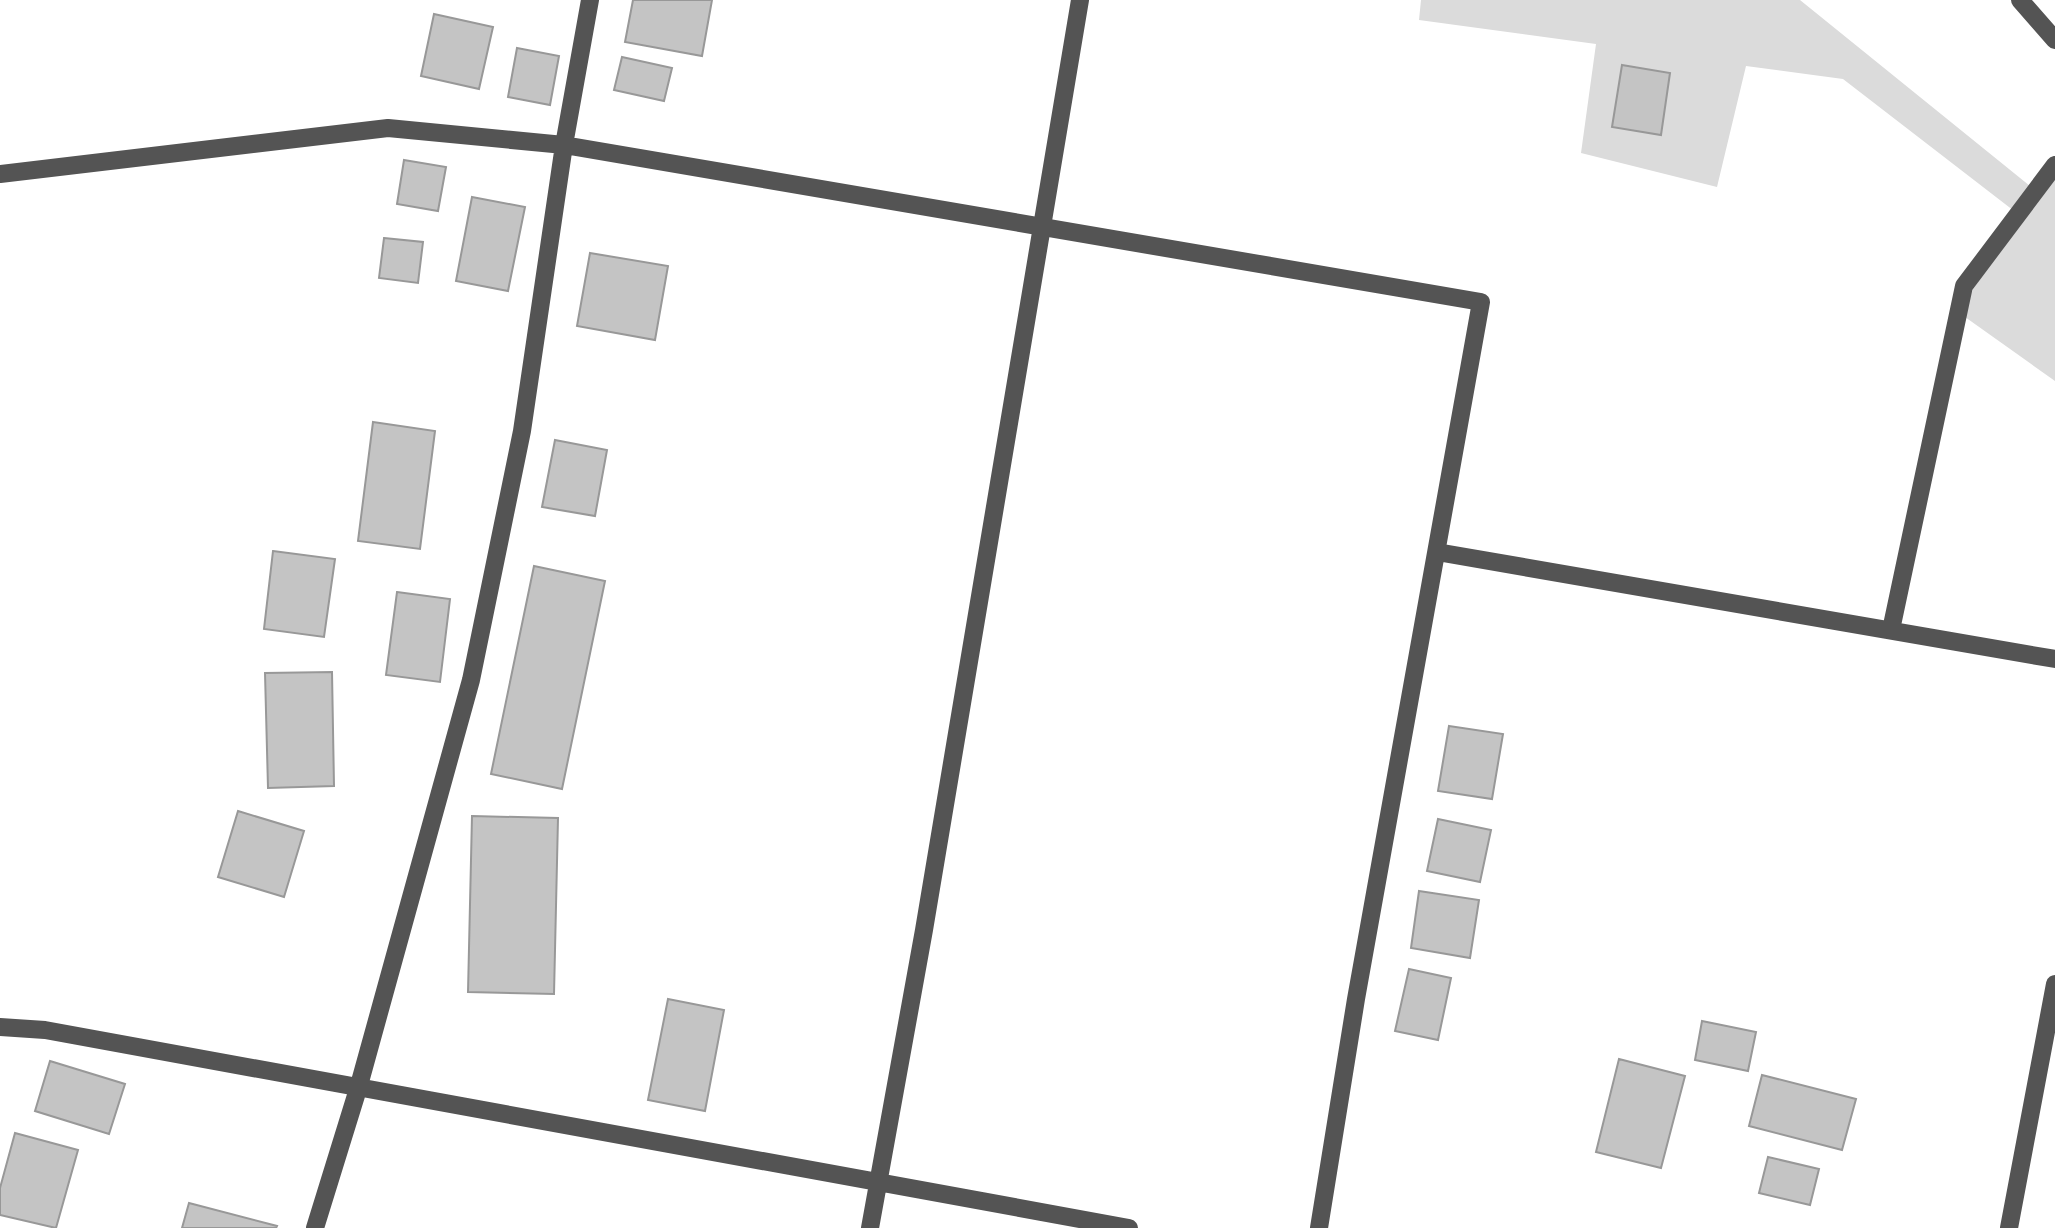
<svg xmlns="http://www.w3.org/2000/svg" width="2055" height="1228" viewBox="0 0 2055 1228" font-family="'Fira Sans Condensed',sans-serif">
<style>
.green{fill:#dbdbdb}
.building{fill:#c4c4c4;stroke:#989898;stroke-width:2}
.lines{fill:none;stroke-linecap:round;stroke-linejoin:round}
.minor{stroke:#545454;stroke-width:18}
</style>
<rect width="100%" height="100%" fill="#fff"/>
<!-- green -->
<path class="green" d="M1421 0H1800L2035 190 2018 214 1843 79 1746 66 1717 187 1581 153 1596 44 1419 20Z
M2055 166V381L1958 312Z"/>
<!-- building -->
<path class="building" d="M633 0H712L702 56 625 42Z
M434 14 493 27 479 89 421 76Z
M517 48 559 56 550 105 508 97Z
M622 57 672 68 664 101 614 90Z
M1622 65 1670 73 1661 135 1612 127Z
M404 160 446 167 438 211 397 204Z
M472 197 525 207 508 291 456 281Z
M384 238 423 242 418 283 379 278Z
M590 253 668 266 655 340 577 326Z
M373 422 435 431 420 549 358 541Z
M555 440 607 450 595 516 542 507Z
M273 551 335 559 324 637 264 629Z
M534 566 605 581 562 789 491 774Z
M397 592 450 599 440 682 386 675Z
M332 672 334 786 268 788 265 673Z
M1449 726 1503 734 1492 799 1438 791Z
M238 811 304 831 284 897 218 877Z
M472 816 558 818 554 994 468 992Z
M1438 819 1491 830 1480 882 1427 871Z
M1419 891 1479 900 1470 958 1411 948Z
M1409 969 1451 978 1438 1040 1395 1031Z
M668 999 724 1010 705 1111 648 1100Z
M1702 1021 1756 1032 1748 1071 1695 1060Z
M1619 1059 1685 1076 1661 1168 1596 1152Z
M50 1061 125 1084 109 1134 35 1111Z
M1762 1075 1856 1099 1842 1150 1749 1126Z
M15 1133 78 1150 56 1228 0 1215V1188Z
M1768 1157 1819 1169 1810 1205 1759 1193Z
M189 1203 277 1226 276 1228H182Z"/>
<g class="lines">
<!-- minor -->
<path class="minor" d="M2020 0 2055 40
M0 174 388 128 564 145 1481 302 1356 999 1319 1228
M1437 552 2055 659
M1891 630 1964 286 2055 165
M0 1027 45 1030 1129 1228
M315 1228 358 1089 471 680 522 431 564 145 590 0
M870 1228 924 930 1080 0
M2009 1228 2055 984"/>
</g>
</svg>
